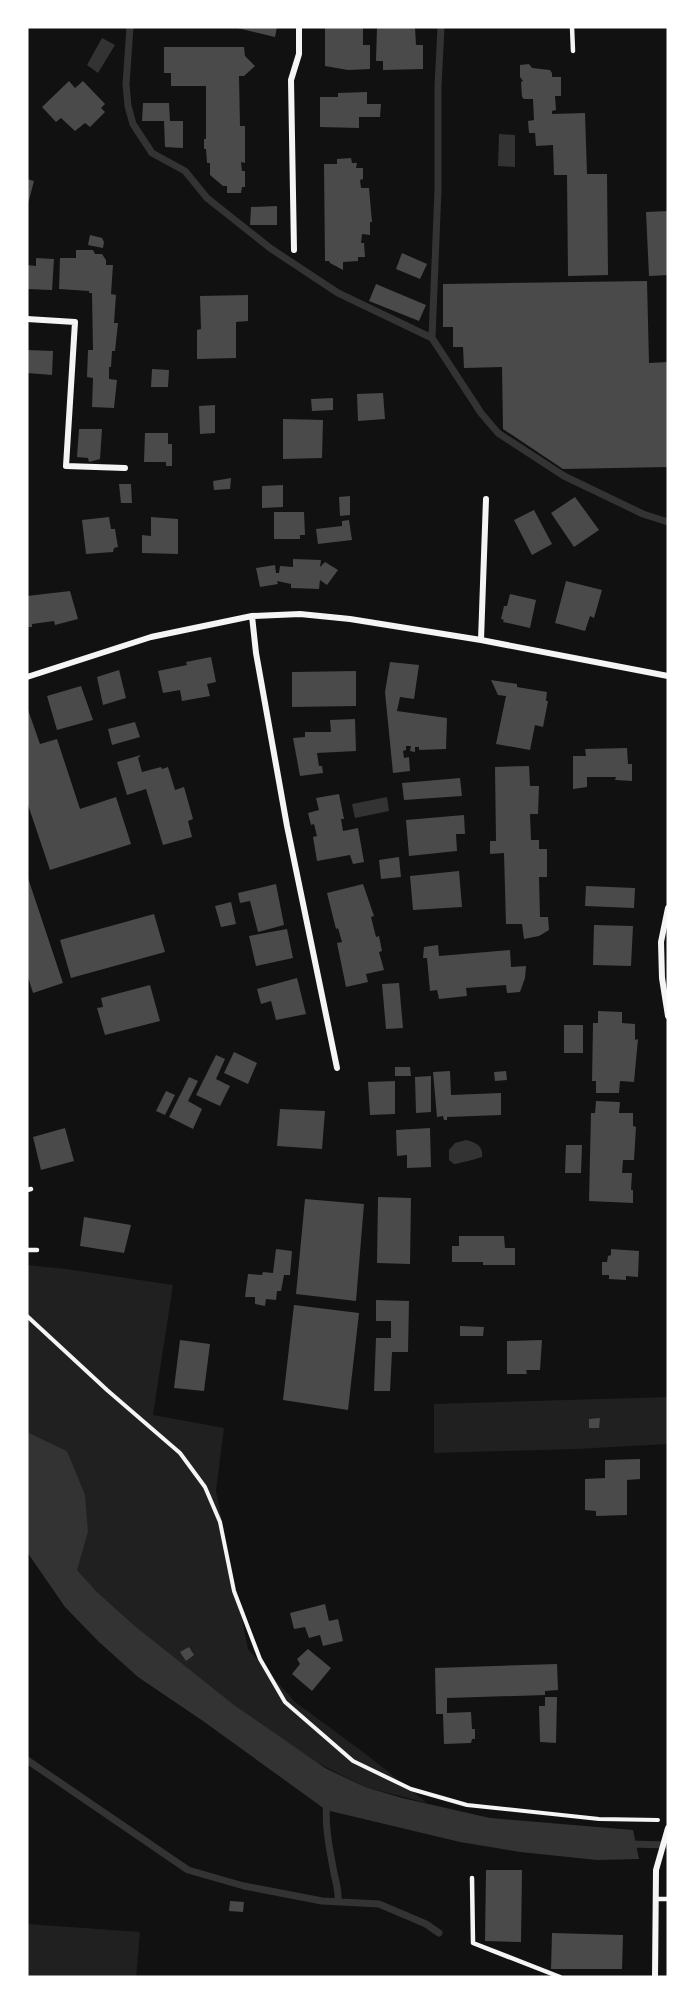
<svg xmlns="http://www.w3.org/2000/svg" width="695" height="2004" viewBox="0 0 695 2004" font-family="'Libre Baskerville',serif">
<style>
.green{fill:#202020}
.water{fill:#333}
.lines{fill:none;stroke-linecap:round;stroke-linejoin:round}
.stream{stroke:#333;stroke-width:7}
.building{fill:#4a4a4a}
.path{stroke:#f5f5f5;stroke-width:4}
.service{stroke:#f5f5f5;stroke-width:4.5}
.minor{stroke:#f5f5f5;stroke-width:6}
</style>
<rect width="100%" height="100%" fill="#111"/>
<!-- green -->
<path class="green" d="M27 1265 66 1269 173 1285 153 1415 224 1428 216 1491 248 1649 295 1702 367 1755 427 1803 365 1787 314 1761 264 1728 201 1681 136 1627 97 1592 76 1569 88 1532 67 1451 27 1432Z
M668 1397V1444L576 1449 434 1453V1404Z
M27 1924 140 1932 136 1977H27Z"/>
<!-- water -->
<path class="water" d="M102 38 115 45 98 73 87 65Z
M499 134 515 135V167L498 166Z
M387 797 389 811 355 818 352 804Z
M466 1140C475 1142 484 1146 482 1157 480 1158 457 1164 454 1164L449 1160V1150L455 1143Z
M27 1432 67 1451 85 1495 88 1532 77 1570 97 1592 136 1627 234 1705 325 1768 365 1787 402 1798 490 1818 633 1830 639 1859 597 1860 520 1852 460 1842 326 1810 203 1721 138 1677 98 1641 65 1607 27 1552Z"/>
<g class="lines">
<!-- stream -->
<path class="stream" d="M130 27 126 84 128 106 133 124 152 153 185 171 207 198 270 248 338 293 432 338 481 413 498 433 564 476 643 514 668 522
M432 338 438 189V86L441 27
M27 1760 188 1870 244 1886 322 1901 379 1904 426 1924 439 1933
M327 1802C324 1824 330 1851 334 1873 336 1883 339 1891 338 1901
M629 1844 668 1845"/>
</g>
<!-- building -->
<path class="building" d="M233 27H277L275 37Z
M325 27H363V45H370V69L348 70 325 66Z
M377 27H415L416 45H423V69L383 70V61H376Z
M164 47H244L245 56 255 66 244 76H239L240 126H245V163L241 162 242 171H245V187H242L241 193H227V186H223L210 175V163H207L206 149H204V139H206V86H171V73H164Z
M529 64 532 68 550 70 552 73V77H561V96H555L556 110 552 111V114L585 113 587 174H607L608 275 568 276 567 175H554L553 145 536 146 535 133H529L528 121 534 120 533 99H524L522 97 521 82 523 81 520 77V65Z
M69 81 75 88 83 81 105 104 101 108 105 112 90 127 85 123 75 131 61 118 56 122 42 107Z
M367 92V104H381L380 117H359V128L320 127V97H338V93Z
M143 103H169L170 121H183V148L165 147 164 121H142Z
M351 158 352 163H357L356 168H363V179L360 180 361 188H369L372 222H370V235L362 234 361 243H364L365 257H358V261L343 262V270L330 263 329 261H325L324 164H337V159Z
M27 179 34 181 28 204H27Z
M277 206V225H250L251 207Z
M668 211V275L649 276 646 212Z
M90 235 102 238 104 242 103 248 88 245Z
M76 250H93L95 254H102L106 260V265H113L111 294 116 295 114 323H118L115 351H112L111 367H109V379L117 380 114 408 92 407 93 378 87 377 88 350H93L92 293H89V291L59 289 60 258H76Z
M402 253 427 264 420 279 396 269Z
M36 258 54 259 52 290 27 289V265L36 266Z
M647 281 649 363 668 362V467L563 469 503 429 502 367 464 368 463 347H453V327H443V284Z
M376 284 426 305 419 321 369 301Z
M248 295V321L236 322V358L197 359V330L201 329 200 296Z
M27 350 53 351 52 375 27 373Z
M152 369 169 370 168 387H151Z
M383 393 385 419 358 421 357 394Z
M333 398V410L312 411 311 399Z
M215 405V433L200 434 199 406Z
M283 419 323 420 322 458 283 459Z
M79 429H102L100 459 89 462 88 458 77 457Z
M145 433H168V444H172V466H166V462H144Z
M231 478 230 489 214 490 213 481Z
M119 484H131L132 503H121Z
M283 485V507L262 508V486Z
M350 496V515L340 516 339 497Z
M575 497 599 530 574 547 551 513Z
M534 510 552 544 532 555 514 520Z
M274 512H304L305 535H300V539H274Z
M109 517 111 529H115L118 547 114 548 113 552 86 554 82 520Z
M151 517 178 519V554L142 553V535L151 536Z
M349 520 352 540 318 544 316 529 342 526V521Z
M293 559 321 560 320 567 325 562 338 570 327 585 320 580 319 589 291 588V584L277 581 278 584 260 587 256 568 275 565 276 573H279L280 566 293 567Z
M566 581 602 590 594 618 590 616 585 631 555 623Z
M70 591 78 619 55 625 54 621 32 624V627H27V596Z
M510 594 536 600 530 628 503 622 504 620 501 619 504 606H507Z
M211 657 216 682 207 684 210 696 182 701 180 690 163 693 158 671 187 665 186 662Z
M390 662 419 665 414 699 400 697 397 711 447 718 446 749 419 750V747H415V752L410 751 411 746H406V750L403 751 404 758 409 757 410 771 393 773 385 692Z
M119 670 126 698 103 705 97 677Z
M356 671V706L292 707V672Z
M491 680 517 684V687L547 692 546 701H548L543 727 535 725 530 750 496 744 506 696 498 695Z
M81 686 93 720 57 730 47 696Z
M27 707 40 744 57 739 80 809 116 797 131 844 50 870 27 802Z
M355 719 356 751 317 753 319 766H322L323 773 300 776 293 738 305 737V732H331L330 720Z
M135 722 140 737 112 745 108 729Z
M627 748 628 764H632V781L615 780 616 777H587V787L573 789V756H586L585 749Z
M141 755 138 758 142 772 161 767 162 769 168 767 175 790 184 787 193 819 188 821 192 837 163 845 146 789 127 795 117 762Z
M529 766 530 786H539L538 814H530L531 840H539V849H547V877H539L540 917H548L549 930 539 936 524 939 522 924H506L504 853 490 854V841H496L495 767Z
M460 778 462 796 404 800 402 783Z
M339 794 344 819H341L343 831 358 828 364 862 353 864 350 855 317 861 313 837 317 836 314 824 311 825 308 813 319 810 316 798Z
M464 815 465 834H456L457 851 409 856 406 820Z
M399 857 401 877 381 879 379 860Z
M459 871 462 907 413 910 410 876Z
M27 875 63 983 33 993 27 974Z
M276 884 284 925 258 932 250 901 240 903 238 893Z
M363 884 374 916 371 917 376 937 379 936 382 951 379 952 384 970 366 974 368 982 346 987 337 943 342 942 338 928 336 929 327 893Z
M586 886 635 888 634 908 585 906Z
M231 902 236 924 221 927 215 906Z
M154 914 165 952 71 978 60 940Z
M594 925 633 926 631 966 593 965Z
M287 929 293 958 256 966 249 936Z
M438 945 439 956 510 950 511 967 526 966 525 978 520 992 507 993 506 985 466 988 467 996 439 999 437 990 430 991 427 958H423L424 947Z
M297 978 306 1014 276 1020 271 1001 261 1004 257 989Z
M399 983 403 1028 386 1029 382 984Z
M150 985 160 1021 105 1035 97 1008 103 1007 101 998Z
M598 1011 622 1012V1023L635 1024V1040L638 1039 634 1082 620 1081 619 1093H596V1081H592L593 1023H598Z
M564 1025H583V1053H564Z
M234 1052 257 1063 248 1084 224 1073Z
M216 1055 225 1059 216 1079 230 1086 220 1106 196 1095Z
M395 1067H410L411 1076H395Z
M450 1071 451 1095 501 1093V1115L447 1117V1120H444L443 1116 437 1117 433 1072Z
M506 1071 507 1080 495 1081 494 1072Z
M431 1076V1112L416 1113 415 1077Z
M189 1077 198 1081 188 1101 202 1109 193 1129 169 1117Z
M395 1081V1114L370 1115 368 1082Z
M166 1091 175 1095 165 1115 156 1111Z
M596 1101 620 1102 619 1113H633V1126L636 1127 634 1160H623L622 1173H632L631 1190H633V1203L589 1201 591 1113H595Z
M280 1109 325 1111 322 1149 277 1146Z
M65 1128 74 1161 41 1170 33 1137Z
M430 1128 431 1167 407 1168V1155L397 1156 396 1130Z
M566 1145H582L581 1173H565Z
M378 1197 411 1198 410 1264 377 1263Z
M305 1199 364 1204 356 1301 296 1294Z
M84 1217 131 1225 124 1253 80 1246Z
M459 1236H504L505 1248H515V1265H483V1262H452V1246H459Z
M276 1249 292 1251 290 1275H284L281 1291H277L276 1300 266 1299 265 1306 255 1304V1297H245L248 1274 262 1275 263 1272 273 1273Z
M611 1249 639 1251 638 1277 626 1276V1280L609 1279V1275H602V1262H607L608 1256 611 1255Z
M376 1300 409 1301 408 1352H392L390 1391H374L376 1338H391V1321H376Z
M294 1305 359 1313 348 1410 283 1400Z
M460 1326 484 1327 483 1336H460Z
M180 1340 210 1344 204 1391 174 1388Z
M542 1340 540 1370H526L527 1374H507V1341Z
M600 1418 599 1428H589V1419Z
M640 1459V1479L627 1480V1515L596 1516V1511L585 1510V1479L605 1478V1460Z
M325 1604 329 1621 338 1619 343 1641 323 1646 320 1635 309 1638 305 1627 294 1629 290 1613Z
M189 1647 194 1655 186 1661 180 1652Z
M308 1649 331 1668 312 1691 292 1674 300 1664 297 1659Z
M557 1664 558 1690 545 1691V1695L447 1698V1713L471 1712 472 1729H475V1739H472L471 1743 444 1744 443 1714H436L435 1668Z
M545 1697H557L556 1743 540 1742 539 1706H545Z
M486 1870H522L521 1942 485 1941Z
M230 1901 244 1902 243 1912 229 1911Z
M552 1933 623 1935 622 1969H551Z"/>
<g class="lines">
<!-- path -->
<path class="path" d="M27 1316 107 1390 180 1453 205 1487 220 1522 234 1591 260 1659 285 1702 353 1761 411 1789 467 1805 599 1819 658 1820"/>
<!-- service -->
<path class="service" d="M572 27 573 51
M27 1190 31 1189
M27 1250H37
M472 1878 473 1943 560 1977
M656 1899H668"/>
<!-- minor -->
<path class="minor" d="M294 250 291 80 299 54V27
M27 319 75 322 66 466 125 468
M252 616 256 653 287 826 337 1068
M481 640 486 499
M27 677 151 637 252 616 300 614 350 619 481 640 668 676
M668 908 661 942 662 978 668 1016
M655 1977 656 1870 668 1828"/>
</g>
<!-- border -->
<rect width="695" height="2004" fill="none" stroke="#ffffff" stroke-width="57"/>
</svg>
